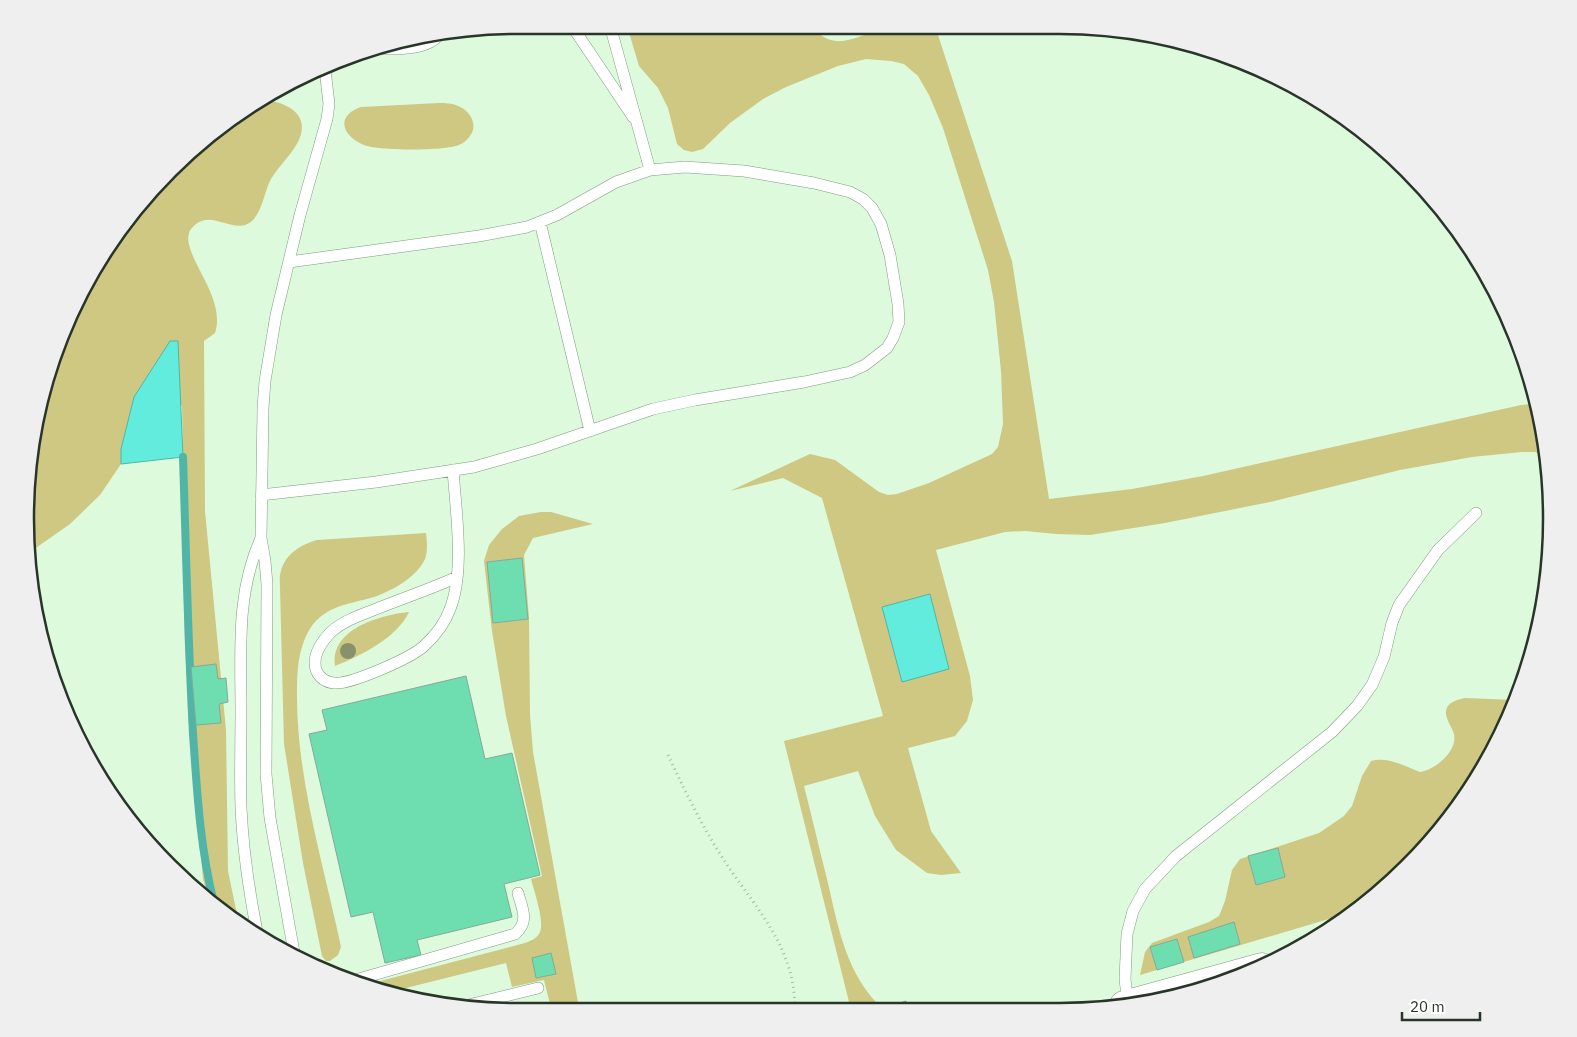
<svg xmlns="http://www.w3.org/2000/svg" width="1577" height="1037" viewBox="0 0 1577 1037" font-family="'IBM Plex Sans',sans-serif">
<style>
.green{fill:#cec882}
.water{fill:#61ecdd;stroke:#50b5a7}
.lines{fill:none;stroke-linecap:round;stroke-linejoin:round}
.stream{stroke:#50b5a7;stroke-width:8}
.building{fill:#6edeb1;stroke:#83aa98}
.service-casing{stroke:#809b80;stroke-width:12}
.trunk-casing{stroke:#809b80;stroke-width:29}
.path{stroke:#a3bba3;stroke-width:3;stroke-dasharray:1 4;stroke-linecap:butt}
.service{stroke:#fff;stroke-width:11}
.trunk{stroke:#fff;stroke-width:28}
.tree{fill:#87926c}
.rim{fill:none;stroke:#293529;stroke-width:2.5}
</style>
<rect width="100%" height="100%" fill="#ddfadc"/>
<!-- green -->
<path class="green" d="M628 29H813C839 53 854 35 882 30 898 26 920 29 936 29L1012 261 1049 499 1132 489 1203 476 1521 405 1537 403 1546 457 1535 452H1522L1472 457 1400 470 1270 502 1165 523 1090 535 1056 534 1025 531 1005 532 936 550 970 676 973 700 967 721 955 736 908 748 931 831 961 873 941 875 927 873 896 850 875 816 858 771 804 786C812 817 819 848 827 879 838 926 846 976 884 1010H851L784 741 883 716 822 498 783 478 730 491 810 454 835 460 879 492 888 495 897 494 929 483 992 454 998 447 1003 424 1001 371 994 302 988 270 943 128 929 95 918 76 904 64 891 61 866 59 838 66 786 87 763 99 730 123 703 149 692 152 684 150 677 144 668 108 658 88 639 66Z
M263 99C286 103 312 113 298 142 291 155 279 166 271 179 264 192 263 209 253 220 236 237 214 210 196 224 193 227 190 229 189 233 182 256 227 297 215 333L204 341 205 511 226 730 228 871 238 919 209 900 203 879 195 795 185 650 181 457 183 456 182 405 121 449V464L100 495 70 524 30 552 26 486 35 422 62 330 127 218 170 169 244 108Z
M439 103C445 103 452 103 458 106 469 110 479 124 470 136 467 140 464 143 459 145 444 151 379 151 364 145 342 136 335 116 361 107Z
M541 512H551L593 524 533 538 524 555 529 618 530 715 533 752 579 1008H551L544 980 512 987 506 963 386 993 365 985 525 943C530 941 536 939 539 934 546 924 534 891 531 879L542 876 506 716 492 631 484 561 489 545 502 529 519 516Z
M426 533C427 541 428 551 425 559 416 578 393 590 374 597 355 603 334 604 318 619 312 624 307 633 304 641 297 659 297 678 297 697 297 780 324 866 341 947L338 955 330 961H326L322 956 303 863 284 744 280 587C280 582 279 576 281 571 285 554 302 544 317 540Z
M409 612C397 638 360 656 335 666 330 629 380 615 409 612Z
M1465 698 1515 700 1486 765 1429 844 1359 910 1140 975 1145 952 1152 943 1209 922 1219 916 1225 901 1232 870 1240 859 1319 833 1344 816 1352 806 1362 776 1371 761C1388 756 1404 766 1420 772 1435 770 1458 751 1454 734 1452 727 1445 719 1446 711 1447 702 1457 700 1465 698Z"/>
<!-- water -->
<path class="water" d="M170 341H178L183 457 121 464V449L134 397Z
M930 594 949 669 902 682 882 607Z"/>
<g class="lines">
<!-- stream -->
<path class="stream" d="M183 457C186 549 188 642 193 734 197 791 200 848 214 903"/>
</g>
<!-- building -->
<path class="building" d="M522 558 528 619 493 623 487 562Z
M216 664 218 679 226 678 228 702 219 704 221 723 196 725 191 667Z
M466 676 485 759 512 753 540 875 504 884 512 917 417 940 421 955 385 963 373 912 351 917 309 734 327 730 322 710Z
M1278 848 1285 877 1256 885 1248 856Z
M1234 922 1240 944 1194 958 1188 937Z
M1177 939 1184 962 1157 970 1150 947Z
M551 953 556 974 536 978 532 958Z
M906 1001 908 1010H884V1008Z"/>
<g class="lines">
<defs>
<path id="service" d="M574 29 633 117
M611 29 650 170
M370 49C389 49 430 52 441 32
M540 222 590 431
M453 470C456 512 465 571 450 609 445 623 435 636 424 646 411 658 350 685 334 683 323 682 315 674 315 663 315 651 324 639 332 631 345 620 361 615 376 609 403 598 431 589 457 577
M261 495 376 482 474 467 537 449 653 409 695 400 804 382 850 372 865 365 887 348 893 338 899 322 898 304 890 255 881 224 872 208 863 199 850 192 814 183 744 171 685 167 650 170 616 182 557 215 527 227 479 236 289 262
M257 932C249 891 243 849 241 808 240 775 241 742 241 709 241 650 236 593 261 538
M295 958 270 818 266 774 267 584 265 561 261 538 263 408 265 381 276 315 300 215 327 119 329 104 325 69
M352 981 515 934C530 921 522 909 518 893
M1128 1004 1125 979 1127 934 1133 911 1145 889 1176 856 1332 732 1357 706 1372 685 1384 657 1392 623 1399 605 1438 550 1476 513
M456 1008 538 988"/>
<path id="trunk" d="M1124 1005 1262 967"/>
</defs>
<!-- service casing -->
<use href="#service" class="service-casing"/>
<!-- trunk casing -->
<use href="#trunk" class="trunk-casing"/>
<!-- path -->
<path class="path" d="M668 755C684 789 700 822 720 854 752 905 795 944 795 1009"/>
<!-- service -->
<use href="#service" class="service"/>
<!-- trunk -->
<use href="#trunk" class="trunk"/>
</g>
<!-- trees -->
<circle class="tree" cx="348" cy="651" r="8"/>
<!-- crop -->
<path d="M0 0H1577V1037H0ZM518 34H1059A484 484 0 0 1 1543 518V519A484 484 0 0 1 1059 1003H518A484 484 0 0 1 34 519V518A484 484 0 0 1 518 34Z" fill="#eeefee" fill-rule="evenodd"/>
<path class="rim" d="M518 34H1059A484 484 0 0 1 1543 518V519A484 484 0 0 1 1059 1003H518A484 484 0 0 1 34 519V518A484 484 0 0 1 518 34Z"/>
<!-- scale -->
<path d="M1402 1012v8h78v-8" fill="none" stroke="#293529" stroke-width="2.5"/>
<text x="1410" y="1012" font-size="15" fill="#293529" stroke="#ffffff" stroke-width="4" paint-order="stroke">20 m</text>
</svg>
